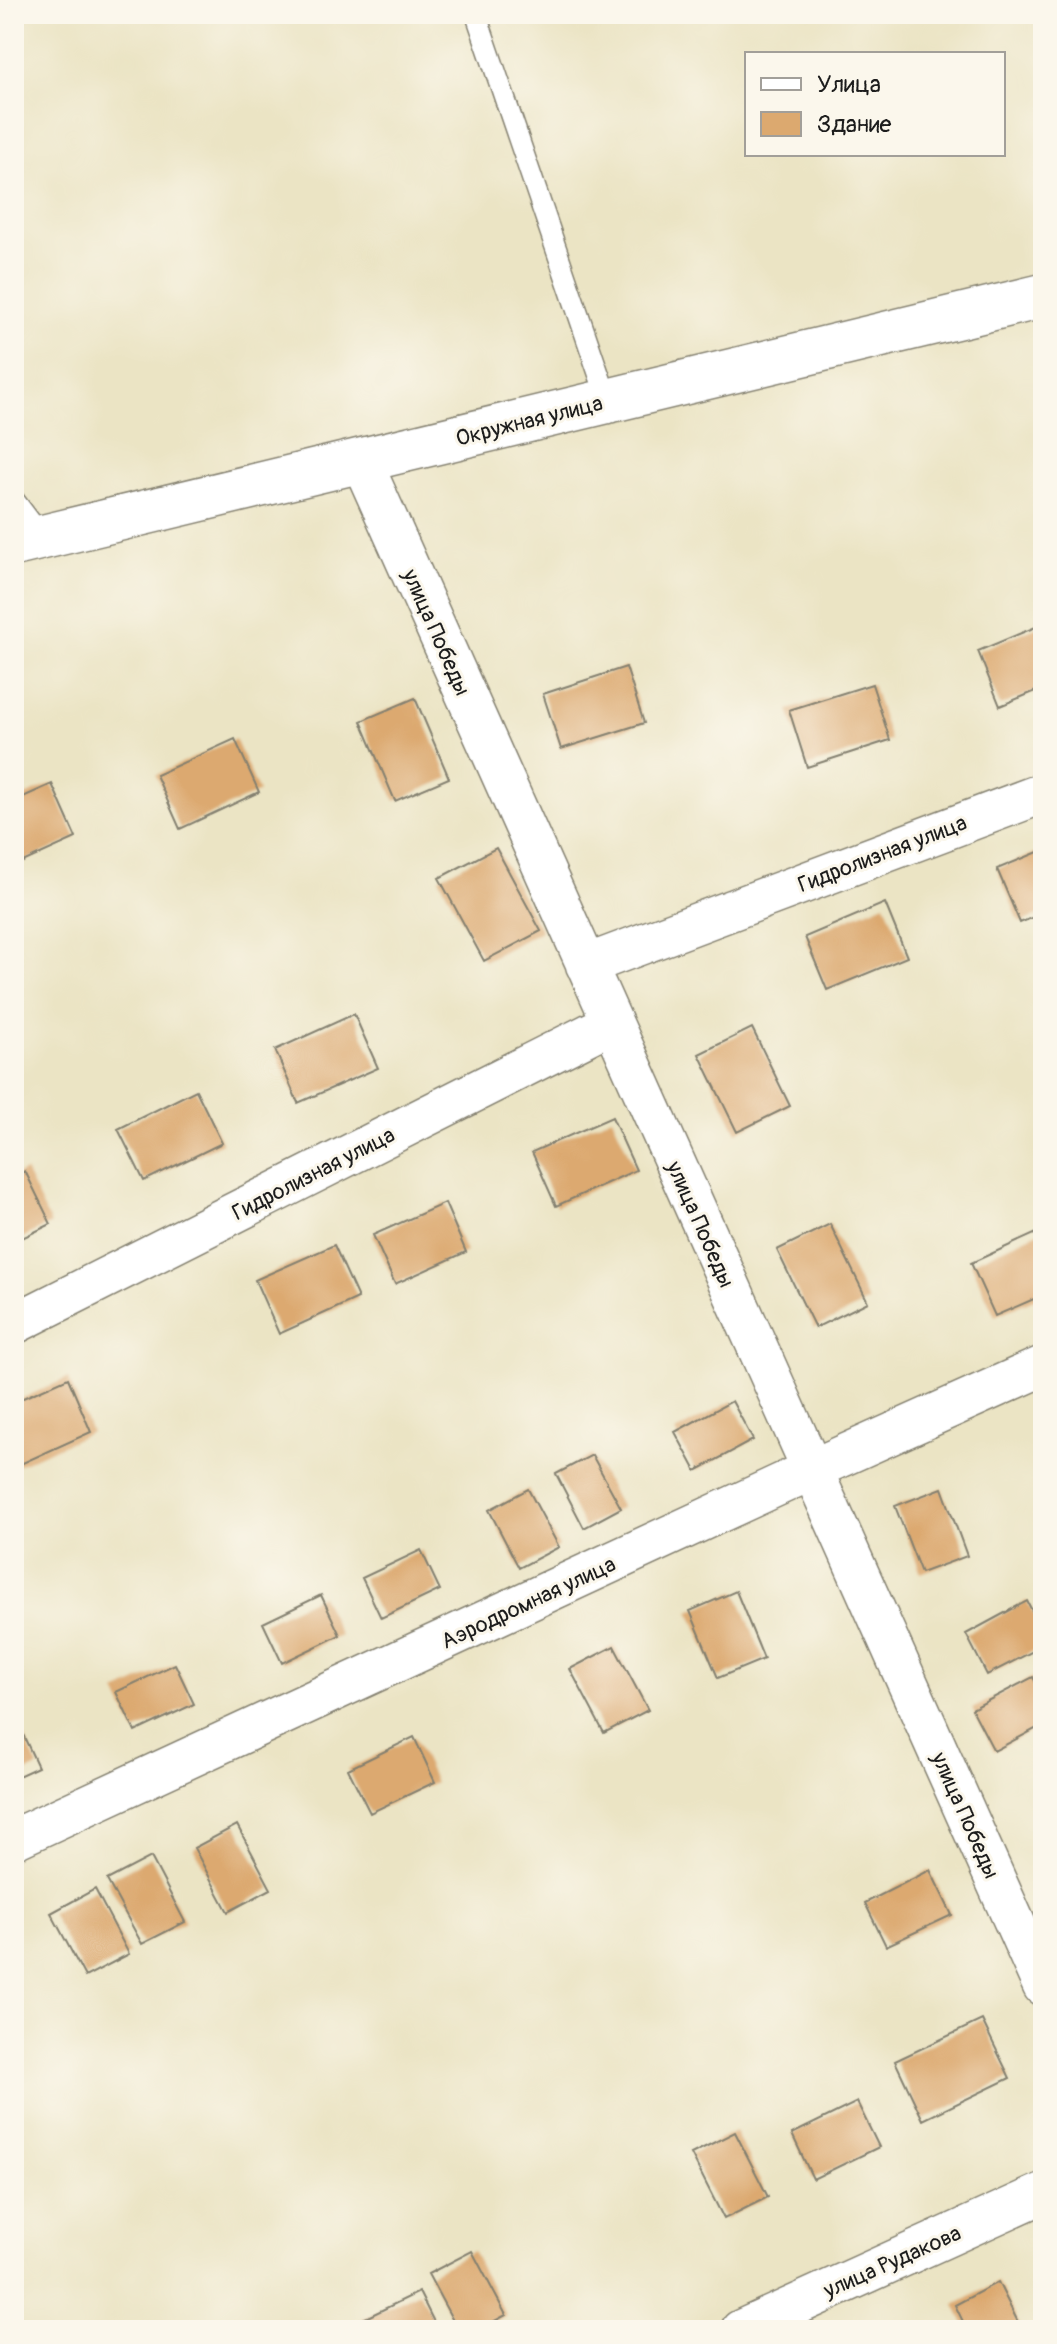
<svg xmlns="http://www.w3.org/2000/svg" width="1057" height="2344" viewBox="0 0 1057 2344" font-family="Pangolin,sans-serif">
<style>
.building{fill:#dca96f}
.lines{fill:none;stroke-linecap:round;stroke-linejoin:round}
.service-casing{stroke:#848070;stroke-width:23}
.minor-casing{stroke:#848070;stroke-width:43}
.secondary-casing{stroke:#848070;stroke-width:47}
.service{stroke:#fff;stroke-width:20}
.minor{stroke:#fff;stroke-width:40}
.secondary{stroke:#fff;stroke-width:44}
.labels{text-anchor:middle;stroke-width:6;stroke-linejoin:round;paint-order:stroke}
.street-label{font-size:22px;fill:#1c1c1c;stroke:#fbf7ec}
</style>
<rect width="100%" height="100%" fill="#fbf7ec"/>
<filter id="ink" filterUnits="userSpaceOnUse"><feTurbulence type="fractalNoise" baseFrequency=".0125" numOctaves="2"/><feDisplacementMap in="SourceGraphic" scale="16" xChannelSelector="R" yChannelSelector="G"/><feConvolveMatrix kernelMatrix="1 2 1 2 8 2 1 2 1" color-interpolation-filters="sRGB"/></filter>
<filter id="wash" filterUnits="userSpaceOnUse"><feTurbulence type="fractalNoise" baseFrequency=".006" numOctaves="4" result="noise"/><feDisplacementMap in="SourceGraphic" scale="32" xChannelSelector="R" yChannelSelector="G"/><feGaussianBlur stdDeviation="1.8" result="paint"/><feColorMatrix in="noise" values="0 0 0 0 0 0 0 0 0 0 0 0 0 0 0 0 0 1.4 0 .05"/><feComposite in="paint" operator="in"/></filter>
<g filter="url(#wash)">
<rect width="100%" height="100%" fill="#ebe4c4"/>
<g id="blocks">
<!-- building -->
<path class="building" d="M1043 624V688L1000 706 978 651Z
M626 667 644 723 561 749 543 694Z
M872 684 890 740 807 767 789 710Z
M415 698 449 778 395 801 361 721Z
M235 739 259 792 180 829 156 775Z
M52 784 76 838 14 866V801Z
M496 848 541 931 484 961 439 878Z
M1043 850V913L1020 923 997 869Z
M885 903 907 957 827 990 805 937Z
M354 1014 378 1068 298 1103 275 1050Z
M752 1028 790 1106 737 1132 699 1054Z
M196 1090 222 1143 144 1181 118 1129Z
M612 1117 636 1170 556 1206 532 1152Z
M25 1171 51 1224 14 1242V1177Z
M445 1203 466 1252 395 1284 373 1235Z
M830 1224 868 1302 815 1328 777 1250Z
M1043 1230V1295L995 1316 971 1263Z
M334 1245 358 1298 279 1334 255 1280Z
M68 1378 91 1432 14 1467V1402Z
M732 1401 753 1440 696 1471 675 1432Z
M592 1455 621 1508 584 1528 556 1474Z
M942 1488 967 1556 921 1573 895 1506Z
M528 1489 559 1547 519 1568 489 1510Z
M421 1550 440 1590 381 1618 362 1578Z
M736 1591 764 1659 718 1678 690 1611Z
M321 1595 340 1635 282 1663 263 1623Z
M1027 1601 1043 1632V1646L987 1675 966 1634Z
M614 1646 648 1710 604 1733 570 1669Z
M175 1664 194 1704 135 1732 116 1692Z
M1033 1677 1043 1696V1725L994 1751 972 1709Z
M14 1715 38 1767 14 1778Z
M414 1737 435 1782 370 1813 348 1769Z
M237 1825 271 1889 228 1912 194 1848Z
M151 1857 185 1922 142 1944 107 1880Z
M930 1870 952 1915 886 1946 865 1903Z
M95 1889 129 1954 85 1977 51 1913Z
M982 2020 1010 2078 923 2120 895 2061Z
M857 2102 879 2147 813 2179 792 2134Z
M735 2132 768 2197 724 2219 691 2154Z
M472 2251 506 2315 478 2330H458L428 2274Z
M998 2282 1022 2330H967L955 2305Z
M419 2292 438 2330H357L353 2324Z"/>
</g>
</g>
<g filter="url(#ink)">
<use href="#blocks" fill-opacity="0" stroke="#848070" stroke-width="2"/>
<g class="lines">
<defs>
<path id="service" d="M476 14 608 401
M14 500 42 537"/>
<path id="minor" d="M361 460 1043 1986
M586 965 1043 793
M14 1324 611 1023
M14 1839 811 1470 1043 1366
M741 2330 1043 2193"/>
<path id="secondary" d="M14 544 1043 296"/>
</defs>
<!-- service casing -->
<use href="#service" class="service-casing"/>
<!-- minor casing -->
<use href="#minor" class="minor-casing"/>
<!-- secondary casing -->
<use href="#secondary" class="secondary-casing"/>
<!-- service -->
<use href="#service" class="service"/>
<!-- minor -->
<use href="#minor" class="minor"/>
<!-- secondary -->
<use href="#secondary" class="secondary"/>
</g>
</g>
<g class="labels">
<!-- street labels -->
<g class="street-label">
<text transform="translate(529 420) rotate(-14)" y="8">Окружная улица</text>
<text transform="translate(437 632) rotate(66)" y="8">улица Победы</text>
<text transform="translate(882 853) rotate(-21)" y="8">Гидролизная улица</text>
<text transform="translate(313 1173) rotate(-27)" y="8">Гидролизная улица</text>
<text transform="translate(701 1224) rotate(66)" y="8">улица Победы</text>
<text transform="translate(528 1602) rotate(-25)" y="8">Аэродромная улица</text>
<text transform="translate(966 1815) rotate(66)" y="8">улица Победы</text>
<text transform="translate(892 2261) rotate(-24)" y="8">улица Рудакова</text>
</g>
</g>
<!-- margin -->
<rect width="1057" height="2344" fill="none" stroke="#fbf7ec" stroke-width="48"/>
<!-- legend -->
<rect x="745" y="52" width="260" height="104" fill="#fbf7ec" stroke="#a29f99" stroke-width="2"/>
<rect x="761" y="78" width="40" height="12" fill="#ffffff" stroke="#a29f99" stroke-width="2"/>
<text x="817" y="92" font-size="24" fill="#1c1c1c">Улица</text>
<rect x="761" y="112" width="40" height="24" fill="#dca96f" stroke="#a29f99" stroke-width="2"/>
<text x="817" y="132" font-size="24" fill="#1c1c1c">Здание</text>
</svg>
